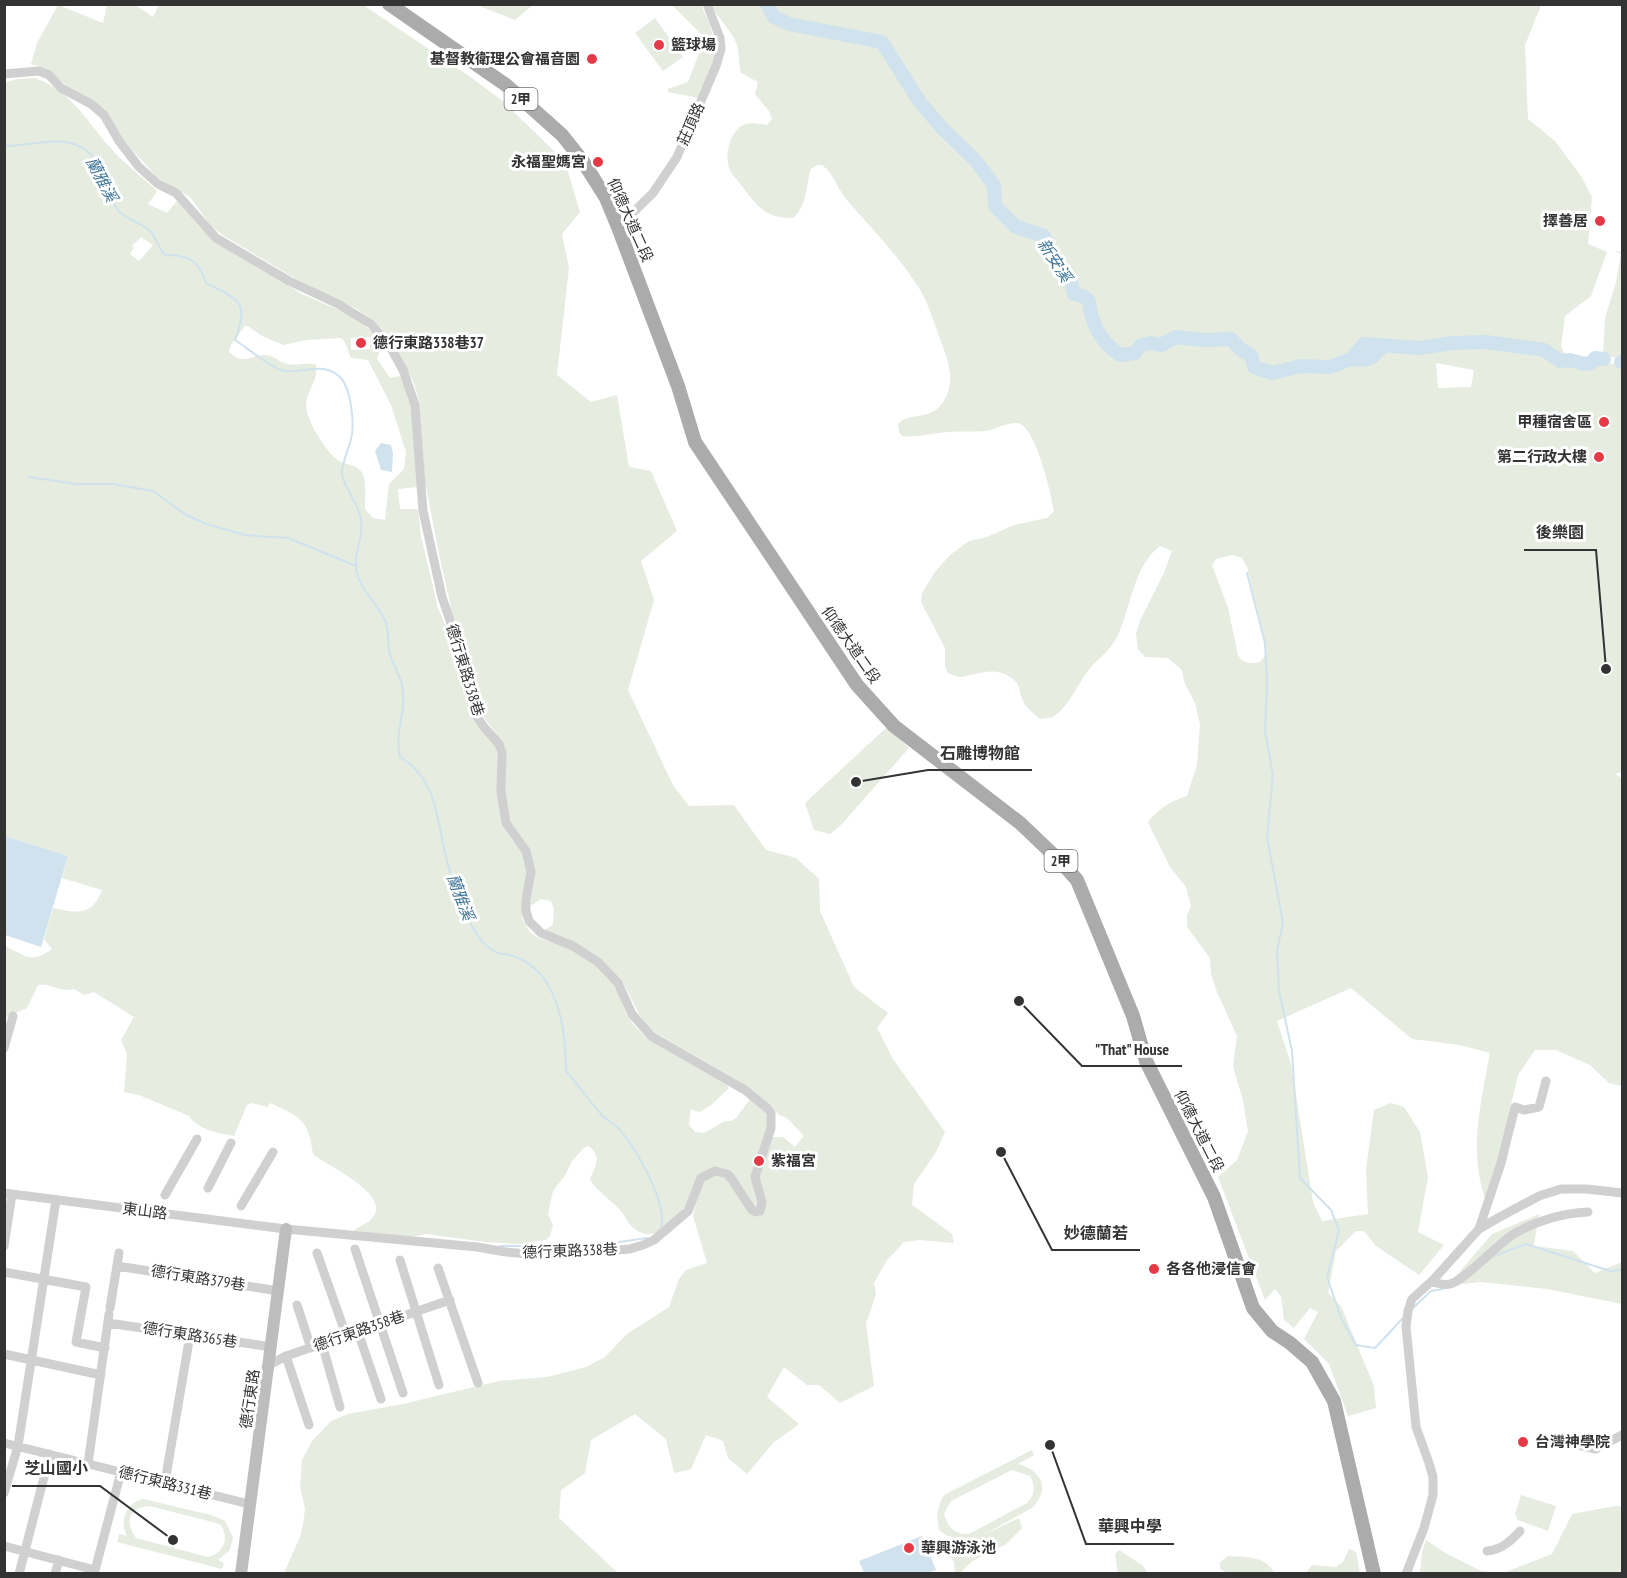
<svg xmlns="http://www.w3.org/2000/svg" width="1627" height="1578" viewBox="0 0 1627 1578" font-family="'PT Sans Narrow','Noto Sans TC',sans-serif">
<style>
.green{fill:#e6ecdf;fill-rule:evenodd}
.water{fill:#cfe2ee}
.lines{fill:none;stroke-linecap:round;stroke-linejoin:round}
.stream{stroke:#cfe2ee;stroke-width:2}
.river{stroke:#cfe2ee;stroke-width:14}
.street{stroke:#d0d0d0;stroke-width:9}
.secondary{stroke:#bdbdbd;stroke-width:12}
.primary{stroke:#ababab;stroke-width:14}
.poi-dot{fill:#e63946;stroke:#fff;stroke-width:2}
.labels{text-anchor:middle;stroke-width:6;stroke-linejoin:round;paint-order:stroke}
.shield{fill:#fff;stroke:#707070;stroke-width:1.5}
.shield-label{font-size:14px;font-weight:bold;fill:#333}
.poi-label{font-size:15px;font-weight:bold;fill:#333;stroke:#fff;text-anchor:start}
.street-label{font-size:15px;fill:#333;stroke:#fff}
.water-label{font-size:16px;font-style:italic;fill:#3f7597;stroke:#fff}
.leader{fill:none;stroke:#333;stroke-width:2}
.callout-dot{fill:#333;stroke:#fff;stroke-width:2}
.callout-label{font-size:16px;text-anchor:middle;font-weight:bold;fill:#333;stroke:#fff;stroke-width:6;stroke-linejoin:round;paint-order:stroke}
</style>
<rect width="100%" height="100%" fill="#fff"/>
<!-- green -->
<path class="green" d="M58 5 103 23 107 5H135L153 17 159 5H363L472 78 504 102 565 162 580 212 562 234 569 268 557 375 591 402 617 395 629 467 651 471 677 531 641 561 654 600 628 690 673 785 689 806 734 805 766 850 796 858 819 879 820 911 854 987 888 1013 877 1028 893 1059 945 1132 936 1152 914 1184 912 1205 952 1234 954 1243 920 1240 904 1242 887 1260 874 1283 876 1295 866 1323 874 1386 840 1403 819 1385H807L784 1367 767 1397 799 1424 773 1443 747 1474 728 1458 723 1441 706 1435 691 1469 674 1473 666 1439 635 1414 591 1440 585 1473 561 1490 559 1518 618 1573H284L300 1537 303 1524 305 1509 300 1487 302 1460 312 1441 331 1421 348 1414 403 1404 499 1381 547 1377 586 1367 605 1357 627 1334 669 1307 679 1279 686 1270 707 1263 693 1216 701 1182 713 1175 728 1179 757 1214 760 1176 772 1137H783L795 1147 804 1136 787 1118 779 1115 769 1104 739 1081 651 1030 640 1016 625 986 597 956 574 943 544 930 553 925 554 909 551 901 541 899 532 905 530 904 535 874 511 829 504 792 502 744 496 733 484 718 452 612 438 549 425 481 419 401 413 381 391 341 374 321 357 309 306 285 221 234 210 225 191 198 158 178 132 150 89 98 67 86 45 68 31 64 37 43Z
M477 5H533L515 20Z
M672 5H701C721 46 718 58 699 98L668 92V89L688 82 705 38Z
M711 5H1540V8L1525 45 1528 119 1555 141 1581 176 1592 197 1588 244 1607 252 1591 296 1565 316 1561 346 1570 366 1591 368 1600 362 1622 365V772L1615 774 1622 778V1086L1609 1083 1590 1065 1556 1050H1535L1518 1075 1497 1163 1486 1201C1468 1152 1481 1102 1490 1053L1460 1045 1412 1039 1351 988 1277 1021 1291 1064 1313 1202 1322 1221 1368 1214 1366 1169 1374 1110 1391 1103 1404 1107 1420 1132 1428 1177 1418 1232 1444 1245 1419 1275 1376 1246 1364 1231H1356L1336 1251 1328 1293 1341 1306 1374 1386 1376 1408 1348 1416 1329 1364 1304 1339 1318 1312 1310 1308 1294 1328 1284 1320 1281 1296 1275 1289 1265 1300 1218 1177 1237 1160 1248 1131 1243 1101 1233 1066 1237 1036 1217 992 1211 974 1210 958 1187 927V915L1191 906 1186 887 1170 867 1148 822C1159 808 1171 801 1187 796L1197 765 1200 724 1195 703 1184 682 1182 670 1168 658 1145 657 1138 649 1136 633 1140 621 1164 573 1172 551 1160 546C1133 566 1131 609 1117 637 1110 652 1096 659 1087 672 1078 684 1067 709 1054 716 1050 719 1045 718 1040 719 1033 713 1025 707 1022 698 1019 691 1020 685 1015 681 998 665 981 673 962 677 958 677 952 675 948 673L945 667V648L921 602 922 593 935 572 950 555 969 541 987 537 1014 525 1047 518 1054 511C1051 494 1036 425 1017 423 1007 422 995 430 985 431 973 432 961 431 948 432 932 433 918 438 902 436L899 432 898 425C909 409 936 426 948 392 954 374 946 355 940 339 934 322 928 303 919 288 898 255 871 228 846 199 838 189 833 173 822 165H817L811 169C805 187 808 205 793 218 764 218 757 206 741 185 738 180 732 175 730 170 724 158 729 135 740 127 747 121 759 124 767 125L772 119 769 111 755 94 758 82 741 73C738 62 740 51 735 40 728 27 718 18 711 5ZM1436 363 1474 370 1471 387 1438 388ZM1233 555 1242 558 1247 567 1266 647V654L1260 662C1250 664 1243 664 1238 655L1228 608 1212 565 1216 559Z
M655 18 683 57 663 71 635 33Z
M35 78C69 90 85 118 106 143 121 161 141 176 157 191L148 204 167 213 177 201 213 241 302 294 357 318 375 335 381 346 377 359 390 378 400 376 412 403 417 487 398 489 400 509H418L421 536 438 608 456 650 472 702 496 746 503 825 510 837 522 851 527 872 522 912 523 921 530 932 538 938 561 945 587 956 619 989 625 1011 633 1024 646 1038 726 1084 729 1088 710 1106 699 1112 691 1109 689 1125 695 1132 704 1133 725 1121H731L736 1118 750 1099C753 1102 758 1104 761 1107 778 1123 755 1155 753 1173 752 1183 757 1196 760 1205L757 1210 737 1181 707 1171C695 1190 666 1250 636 1230 628 1225 625 1215 619 1209 610 1199 595 1190 590 1179 595 1166 603 1156 588 1146L584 1148 572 1161 566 1174 553 1191 548 1214 553 1225 550 1236 546 1240 517 1244 485 1242 426 1234 411 1237 355 1232V1229C414 1204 333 1170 313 1154 308 1119 301 1117 270 1103L267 1107 252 1103 247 1105 234 1136C218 1133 198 1130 189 1116L139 1095 124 1092 127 1054 121 1040 134 1017 94 992 84 995 74 989C61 993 52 983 38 985L27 1008 8 1016 5 1020 4 946C27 955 29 965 52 949L44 939 53 908C76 913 92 917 102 890L62 878 68 856 5 836 4 83 17 79ZM141 237 153 245 139 261 130 254 134 248 132 246ZM245 326H248L262 336 283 345 307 340 341 338C348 344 347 350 351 358L368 360 391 405 406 452 404 469 389 484 385 520 373 518 365 509C365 500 366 486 364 477 360 464 347 466 338 460 329 455 312 428 309 418 299 393 319 387 316 365 306 362 297 366 287 364 279 362 273 355 265 355 249 356 243 365 229 352L231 345ZM370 337V349L351 350V338Z
M1615 251 1622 252V359L1603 355 1605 318 1616 282 1621 254Z
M887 727 909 748 842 824 830 834 814 830 805 803Z
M1539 1214 1534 1246 1573 1251 1595 1273 1622 1262V1304L1547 1289 1480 1282 1445 1286 1457 1275 1492 1234Z
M1032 1450 1034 1455 1018 1464C1042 1471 1051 1488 1032 1508L983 1535 1019 1518 1022 1528 1006 1544 971 1562 960 1573H955L954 1563 949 1553 969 1543 946 1535 939 1530C936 1516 937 1507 944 1495ZM1012 1470 1030 1476C1036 1486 1035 1495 1027 1503L969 1534C954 1535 948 1527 944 1514L951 1501Z
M1521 1495 1556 1506 1548 1531 1518 1520 1515 1514Z
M143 1499 211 1515 225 1521 233 1537 230 1550 218 1560 224 1563 222 1569 117 1542 119 1534 127 1536C119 1520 126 1503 143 1499ZM150 1506 220 1524C230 1538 224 1553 208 1557L136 1538C124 1522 129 1507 150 1506Z
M1615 1506H1622V1573H1503L1552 1554 1572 1514Z
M1426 1540 1447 1554 1481 1571 1500 1573H1420L1422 1552Z
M1349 1549 1356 1552 1360 1573H1306L1312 1565 1336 1567 1343 1562Z
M1119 1550 1142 1565 1148 1573H1118L1115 1554Z
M1228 1556C1244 1557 1267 1556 1274 1573L1226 1572 1220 1569V1562Z"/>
<!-- water -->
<path class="water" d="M381 443 391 445 393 453 392 472 381 470 375 451Z
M5 836 68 856 41 947 5 935Z
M922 1536 936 1570 927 1573H864L859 1561Z"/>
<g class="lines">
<!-- stream -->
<path class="stream" d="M4 146C38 146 79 127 100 167 108 180 108 196 117 209 126 221 142 222 151 232 157 239 158 248 165 255 190 255 198 260 206 283 239 300 250 301 235 340 246 347 274 370 284 371 304 374 323 360 341 378 351 389 355 425 351 439 349 449 341 464 342 474 345 491 359 503 361 520 364 538 352 554 357 573 361 591 377 603 385 620 389 629 388 641 389 651 392 663 399 673 402 685 407 712 394 732 400 757 438 780 436 818 446 857 448 865 450 875 454 882 457 886 460 889 462 893 467 902 465 912 469 920 474 932 485 948 498 953 504 955 511 954 516 957 559 973 566 1032 566 1071 578 1085 589 1100 601 1114 606 1120 614 1123 619 1129 636 1148 668 1203 661 1229
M29 477 76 484H113L153 491 185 514 206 524 245 535 288 538 356 566
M1247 573 1265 643 1267 682 1265 731 1273 775 1267 837 1283 923 1277 950 1279 991 1292 1051 1300 1178 1331 1210 1339 1230 1327 1277 1341 1318 1356 1345 1375 1348 1403 1318
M500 1246H525L556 1243 591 1246 647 1238
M1494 1256 1526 1244 1610 1271 1622 1270
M1413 1308 1431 1291 1443 1289"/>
<!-- river -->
<path class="river" d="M767 4 774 17 789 24 882 42 919 101 942 128 975 160 994 185 995 206 1016 227 1044 236 1053 259 1070 278 1074 294 1083 296 1089 301C1091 324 1101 342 1120 355L1135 353 1141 345 1151 343 1161 345 1176 337 1203 340 1231 339 1240 349 1251 355 1254 367 1272 373 1301 366 1330 367 1351 359 1364 344 1420 348 1452 343 1486 342 1544 350 1560 361 1570 360 1584 364 1591 363 1595 358 1604 359
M1351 359C1369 361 1371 360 1383 346
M1621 362H1622"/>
<!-- street -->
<path class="street" d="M4 74 39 71 49 75 61 88 91 104 104 115 119 141 139 167 158 184 176 193 216 238 289 281 338 304 371 324 392 350 403 370 415 405 423 511 442 597 469 676 477 717 484 727 499 744 502 753 501 791 506 823 526 851 531 872 526 900V911L529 921 541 933 573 946 598 962 618 983 632 1014 651 1036 745 1090 767 1108 771 1113V1128L755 1177 762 1202 760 1211 756 1212 752 1210 731 1178 727 1174 715 1171 701 1178 688 1211 654 1240 643 1245 630 1249 590 1252 554 1250 529 1254 506 1252 477 1247 286 1229 4 1193
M618 227 653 193 677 157 716 66 721 49 720 38 707 4
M4 1048 13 1016
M208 1188 231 1143
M165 1195 197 1139
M241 1206 273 1152
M1479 1229 1501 1163 1515 1107 1524 1110 1539 1107 1546 1081
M4 1246 12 1194
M355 1249 403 1393
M317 1253 346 1335
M400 1260 439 1385
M117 1266 279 1291
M438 1268 478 1383
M4 1272 86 1287 76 1342 105 1348
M1432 1281C1437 1283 1443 1286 1450 1284 1464 1281 1497 1245 1512 1235 1533 1222 1562 1213 1588 1212
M297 1305 311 1348
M110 1308 119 1253
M108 1323 272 1347
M358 1332 381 1399
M322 1344 340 1407
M4 1354 101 1375
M286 1356 309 1425
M269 1365 286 1356 450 1300
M4 1443 245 1503 250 1506
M1573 1444 1596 1449 1622 1435
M88 1464 109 1314
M165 1482 190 1335
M4 1493 18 1446 56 1200
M4 1546 95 1570
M1487 1551C1501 1550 1511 1541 1520 1531
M19 1574 50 1454
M55 1574 59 1560
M94 1574 121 1472
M1406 1574 1424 1528 1433 1495V1477L1429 1463 1416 1427 1406 1327 1408 1311 1412 1299 1434 1279 1479 1229 1498 1218 1539 1196 1561 1189H1587L1622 1193"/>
<!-- secondary -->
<path class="secondary" d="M241 1574 286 1229"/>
<!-- primary -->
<path class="primary" d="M389 4 506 85 562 135 582 160 606 198 618 227 678 386 695 442 857 685 894 726 1020 823 1061 862 1077 880 1133 1016 1146 1061 1214 1197 1253 1308 1272 1331 1290 1343 1312 1362 1334 1401 1374 1574"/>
</g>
<!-- markers -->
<g class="poi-dot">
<circle cx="659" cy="45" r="6"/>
<circle cx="592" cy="59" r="6"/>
<circle cx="598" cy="162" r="6"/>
<circle cx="1600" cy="221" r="6"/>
<circle cx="361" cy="343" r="6"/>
<circle cx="1604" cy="422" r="6"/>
<circle cx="1599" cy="457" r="6"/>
<circle cx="759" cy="1161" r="6"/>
<circle cx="1154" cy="1269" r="6"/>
<circle cx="1523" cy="1442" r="6"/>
<circle cx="909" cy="1548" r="6"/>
</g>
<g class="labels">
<!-- shield labels -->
<g class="shield">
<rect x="504.5" y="88" width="33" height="22" rx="4.5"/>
<rect x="1044.5" y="850" width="33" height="22" rx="4.5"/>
</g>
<g class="shield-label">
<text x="521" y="104">2甲</text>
<text x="1061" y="866">2甲</text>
</g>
<!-- poi labels -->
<g class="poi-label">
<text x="671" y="50">籃球場</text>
<text x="580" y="64" text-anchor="end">基督教衛理公會福音園</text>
<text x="586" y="167" text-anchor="end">永福聖媽宮</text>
<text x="1588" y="226" text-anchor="end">擇善居</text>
<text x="373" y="348">德行東路338巷37</text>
<text x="1592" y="427" text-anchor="end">甲種宿舍區</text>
<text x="1587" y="462" text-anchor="end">第二行政大樓</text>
<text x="771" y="1166">紫福宮</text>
<text x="1166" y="1274">各各他浸信會</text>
<text x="1535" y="1447">台灣神學院</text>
<text x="921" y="1553">華興游泳池</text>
</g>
<!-- street labels -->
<g class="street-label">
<text transform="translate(691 124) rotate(-66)" y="5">莊頂路</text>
<text transform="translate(630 220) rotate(66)" y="5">仰德大道二段</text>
<text transform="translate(851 645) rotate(55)" y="5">仰德大道二段</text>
<text transform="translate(465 670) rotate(73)" y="5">德行東路338巷</text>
<text transform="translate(1199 1131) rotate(63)" y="5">仰德大道二段</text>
<text transform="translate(145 1211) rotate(7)" y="5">東山路</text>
<text transform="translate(570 1251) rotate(-2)" y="5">德行東路338巷</text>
<text transform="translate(198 1278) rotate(9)" y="5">德行東路379巷</text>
<text transform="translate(359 1331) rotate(-19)" y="5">德行東路358巷</text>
<text transform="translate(190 1335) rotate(9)" y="5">德行東路365巷</text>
<text transform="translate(250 1399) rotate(-82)" y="5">德行東路</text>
<text transform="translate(165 1483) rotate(14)" y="5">德行東路331巷</text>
</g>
<!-- water labels -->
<g class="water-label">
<text transform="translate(102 179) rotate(62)" y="6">蘭雅溪</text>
<text transform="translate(1055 260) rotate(57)" y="6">新安溪</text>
<text transform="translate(461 897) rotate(69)" y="6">蘭雅溪</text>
</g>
</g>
<!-- callouts -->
<path class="leader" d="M1606 669L1596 550H1524M856 782L928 770H1032M1019 1001L1082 1066H1182M1001 1152L1052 1250H1140M173 1540L100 1486H12M1050 1445L1086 1544H1174"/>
<g class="callout-dot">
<circle cx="1606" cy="669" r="6"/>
<circle cx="856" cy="782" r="6"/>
<circle cx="1019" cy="1001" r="6"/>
<circle cx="1001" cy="1152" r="6"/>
<circle cx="173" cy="1540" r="6"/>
<circle cx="1050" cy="1445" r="6"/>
</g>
<g class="callout-label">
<text x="1560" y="538">後樂園</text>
<text x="980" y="759">石雕博物館</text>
<text x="1132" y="1055">"That" House</text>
<text x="1096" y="1239">妙德蘭若</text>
<text x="56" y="1474">芝山國小</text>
<text x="1130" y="1532">華興中學</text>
</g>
<!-- border -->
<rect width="1627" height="1578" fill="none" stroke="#333333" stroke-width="12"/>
</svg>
